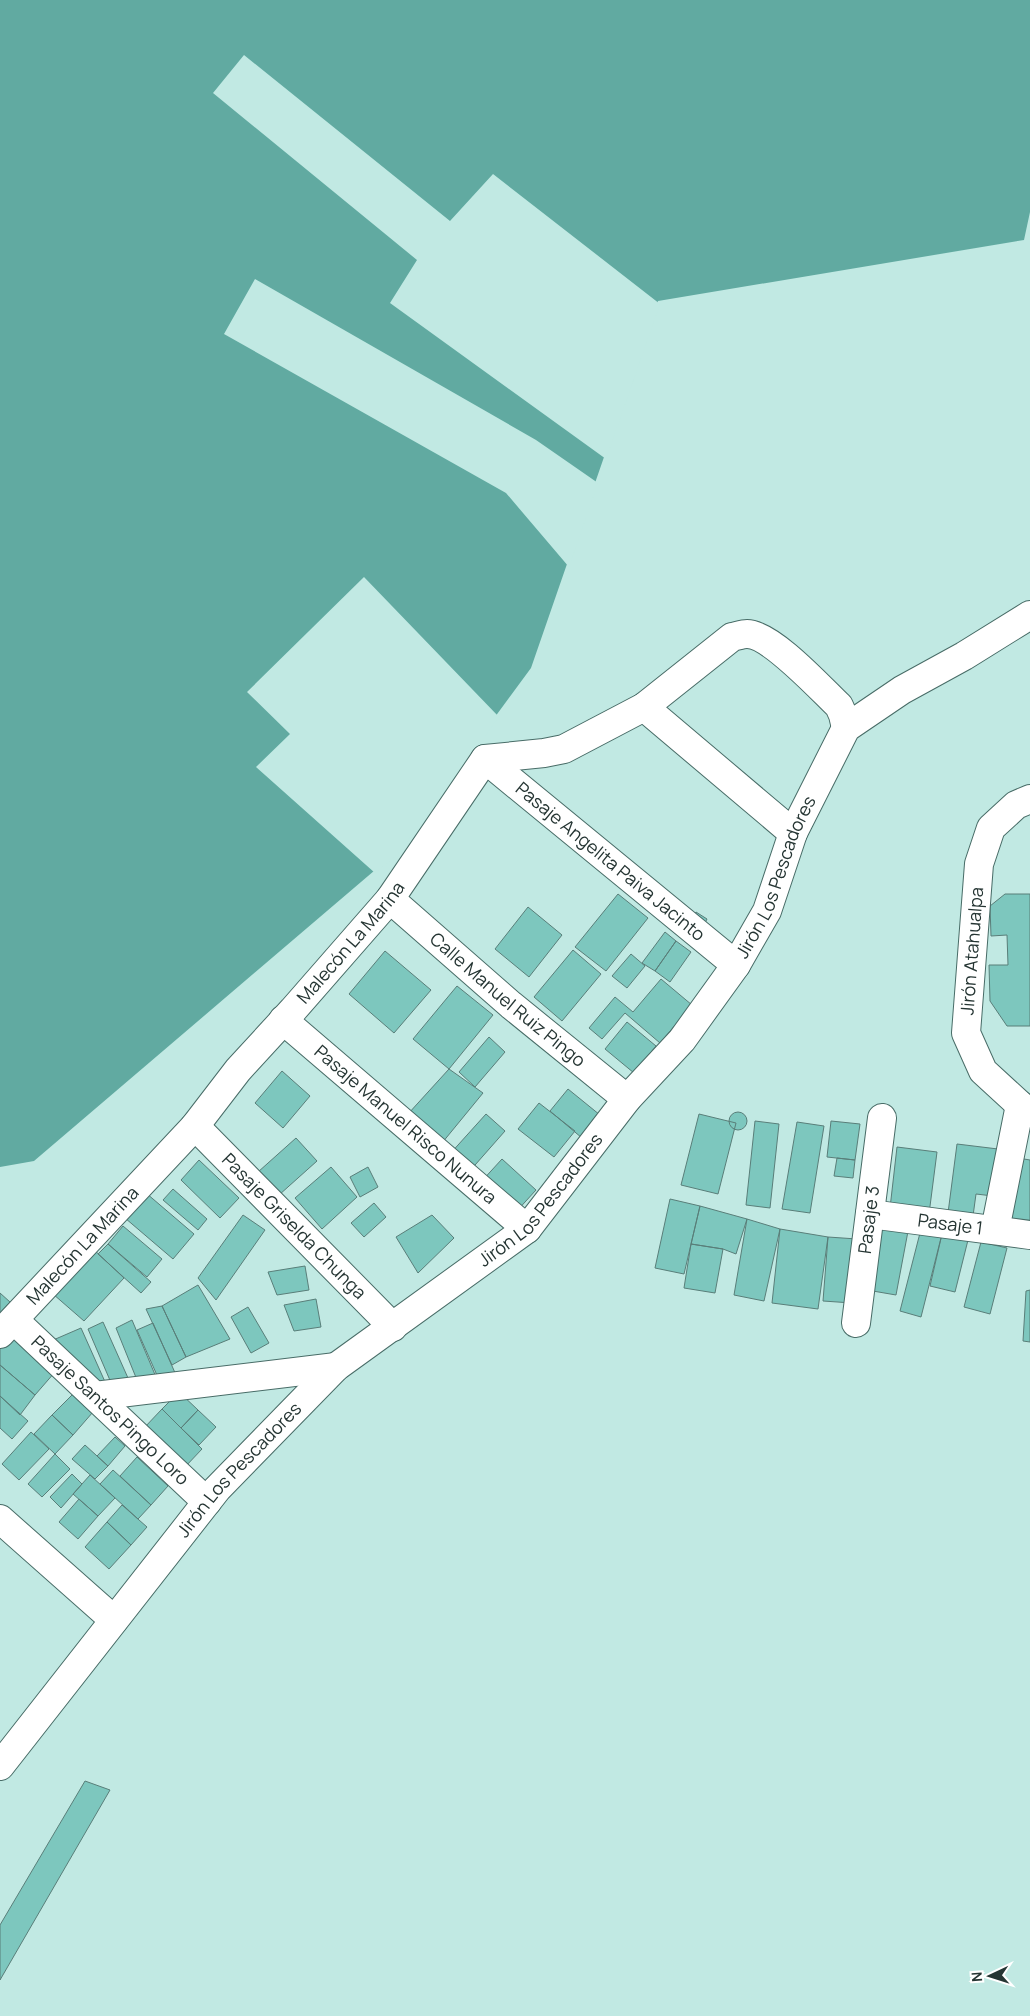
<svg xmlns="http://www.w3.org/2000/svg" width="1030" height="2016" viewBox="0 0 1030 2016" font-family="Manrope,sans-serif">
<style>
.water{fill:#61aaa1}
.pier{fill:#c1e9e3}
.building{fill:#7dc7be;stroke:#597e79}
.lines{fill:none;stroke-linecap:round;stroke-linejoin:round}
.minor-casing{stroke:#486c67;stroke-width:30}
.tertiary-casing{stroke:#486c67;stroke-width:30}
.minor{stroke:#fff;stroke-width:28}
.tertiary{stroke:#fff;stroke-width:28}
.labels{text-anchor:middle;stroke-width:4.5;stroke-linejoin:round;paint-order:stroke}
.street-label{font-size:18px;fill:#253533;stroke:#fff}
</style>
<rect width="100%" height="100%" fill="#c1e9e3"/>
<!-- water -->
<path class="water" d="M0 0H1030V212L1024 240 658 301 531 668 395 853 34 1161 0 1167Z"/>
<!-- pier -->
<path class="pier" d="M244 55 450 221 493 174 660 304 606 459 390 303 417 260 213 93Z
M255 279 536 440 598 483 569 567 506 493 224 334Z
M364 577 499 717 397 855 375 873 256 767 290 734 247 692Z"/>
<!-- building -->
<path class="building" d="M618 894 648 918 606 971 575 947Z
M1005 894H1030V1026H1007L990 1001 989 965H1008L1007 935 991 936 990 906Z
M528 907 562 935 529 977 495 949Z
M696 912 707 919 702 929 690 921Z
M665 932 676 941 655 971 642 963Z
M676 941 691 952 670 982 655 971Z
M573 950 601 974 562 1021 534 997Z
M385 951 431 990 394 1033 349 994Z
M631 954 645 966 627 988 612 976Z
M661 979 692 1005 660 1043 625 1013 602 1039 589 1028 615 997 633 1012Z
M457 986 493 1015 449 1069 413 1039Z
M627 1022 656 1046 634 1073 605 1049Z
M489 1037 505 1052 475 1087 459 1072Z
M449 1069 483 1093 442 1143 408 1114Z
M282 1071 310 1096 283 1128 255 1103Z
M568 1089 600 1115 582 1138 550 1111Z
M539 1103 575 1131 554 1157 518 1129Z
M729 1121a9 9 0 1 1 18 0a9 9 0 1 1-18 0Z
M486 1114 505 1131 468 1173 449 1155Z
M699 1114 736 1123 718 1194 681 1185Z
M755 1121 779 1124 770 1208 746 1205Z
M831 1121 860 1124 855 1160 827 1157Z
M797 1122 824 1126 810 1213 782 1209Z
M296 1138 317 1161 279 1195 258 1172Z
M957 1144 998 1149 993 1196 976 1194 973 1216 948 1213Z
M897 1147 937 1152 929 1214 890 1208Z
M1012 1157 1030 1160V1227L999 1225Z
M837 1158 855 1160 853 1178 834 1176Z
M502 1159 536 1190 515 1213 480 1183Z
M199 1160 239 1198 220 1218 181 1180Z
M331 1167 357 1197 322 1229 295 1198Z
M368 1167 378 1187 360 1197 350 1177Z
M173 1189 207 1219 198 1230 163 1200Z
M146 1193 194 1234 173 1259 125 1218Z
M670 1199 700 1206 684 1274 655 1268Z
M374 1203 386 1217 364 1237 351 1223Z
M700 1206 747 1219 736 1254 723 1249 691 1244Z
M243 1215 265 1230 216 1300 198 1278Z
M432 1215 454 1238 418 1273 396 1237Z
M747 1219 780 1229 764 1301 734 1295Z
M881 1221 909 1226 896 1295 867 1290Z
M123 1226 162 1259 147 1277 108 1244Z
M780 1229 828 1237 818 1309 772 1303Z
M921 1229 942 1234 921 1317 900 1311Z
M942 1234 968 1240 955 1292 930 1286Z
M828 1237 857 1239 852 1303 823 1301Z
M981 1242 1007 1248 990 1314 964 1307Z
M108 1244 151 1282 141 1293 98 1254Z
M691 1244 723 1249 715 1293 684 1288Z
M91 1247 124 1278 84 1321 53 1294Z
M305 1266 309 1290 277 1295 268 1272Z
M198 1285 230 1339 186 1357 162 1306Z
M1030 1290V1342L1023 1341 1026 1291Z
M0 1293 10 1302 0 1313Z
M316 1299 321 1327 294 1331 284 1305Z
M162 1306 186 1357 172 1365 146 1309Z
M248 1307 269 1343 251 1353 231 1317Z
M132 1320 156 1377 139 1385 116 1328Z
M103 1322 128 1378 112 1385 88 1329Z
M153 1323 176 1375 160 1382 137 1330Z
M81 1328 106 1384 91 1390 44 1344Z
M8 1332 55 1372 35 1395 0 1365V1342Z
M0 1365 35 1395 20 1415 0 1396Z
M179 1392 198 1410 181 1428 162 1409Z
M74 1393 93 1412 73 1435 52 1415Z
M0 1396 28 1421 12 1439 0 1428Z
M162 1409 202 1449 185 1467 144 1428Z
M198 1410 216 1427 199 1445 181 1428Z
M52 1415 73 1435 55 1454 34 1434Z
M31 1432 49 1449 19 1480 2 1464Z
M115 1437 125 1446 108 1466 97 1456Z
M85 1445 108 1466 95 1479 72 1459Z
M55 1454 70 1469 42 1497 28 1484Z
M137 1457 168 1486 151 1505 120 1476Z
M113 1470 151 1505 138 1519 100 1484Z
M72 1474 82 1484 61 1508 50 1497Z
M90 1475 115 1498 98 1516 73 1494Z
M79 1499 98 1516 78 1539 59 1522Z
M122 1505 147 1527 131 1545 107 1522Z
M107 1522 131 1545 109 1569 85 1547Z
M85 1781 110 1790 0 1980V1925Z"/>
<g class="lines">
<defs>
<g id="minor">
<path d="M644 707 793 833"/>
<path id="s1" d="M485 759 736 965"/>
<path id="s2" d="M390 899 511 1005 627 1099"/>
<path id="s3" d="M283 1020 527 1229"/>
<path id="s4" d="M1020 1105 983 1071 966 1033 979 864 991 828 1016 805 1030 799"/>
<path id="s5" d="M195 1126 393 1327"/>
<path id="s6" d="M870 1214 1030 1235"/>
<path d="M995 1230 1020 1105"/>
<path id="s7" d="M14 1320 207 1502"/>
<path id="s8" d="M856 1323 882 1118"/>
<path id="s9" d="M0 1334 195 1126 238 1070 293 1010 390 899 485 759 544 753 564 749 644 707 732 637C737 636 743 634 747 634 771 634 821 689 839 706L843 715 846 728"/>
<path d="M95 1396 336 1367"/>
<path d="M0 1519 114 1620"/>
</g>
<g id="tertiary">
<path id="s10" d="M0 1766 217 1489 336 1367 527 1229 627 1099 682 1040 736 965 767 911 793 833 846 728 902 690 964 656 1030 615"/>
</g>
</defs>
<!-- minor casing -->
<use href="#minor" class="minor-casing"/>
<!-- tertiary casing -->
<use href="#tertiary" class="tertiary-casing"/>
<!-- minor -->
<use href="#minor" class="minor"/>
<!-- tertiary -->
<use href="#tertiary" class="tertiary"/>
</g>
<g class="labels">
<!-- street labels -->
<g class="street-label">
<text dy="6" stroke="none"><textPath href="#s1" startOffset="162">Pasaje Angelita Paiva Jacinto</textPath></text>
<text dy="6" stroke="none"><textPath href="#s10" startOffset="1192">Jirón Los Pescadores</textPath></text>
<text dy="6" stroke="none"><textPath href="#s9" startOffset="526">Malecón La Marina</textPath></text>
<text dy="6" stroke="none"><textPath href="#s4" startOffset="174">Jirón Atahualpa</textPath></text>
<text dy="6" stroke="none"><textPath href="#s2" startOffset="155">Calle Manuel Ruiz Pingo</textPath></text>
<text dy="6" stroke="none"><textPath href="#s3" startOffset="161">Pasaje Manuel Risco Nunura</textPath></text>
<text dy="6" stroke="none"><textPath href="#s10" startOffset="788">Jirón Los Pescadores</textPath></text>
<text dy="6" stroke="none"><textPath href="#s8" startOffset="104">Pasaje 3</textPath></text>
<text dy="6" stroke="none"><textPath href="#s6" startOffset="81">Pasaje 1</textPath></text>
<text dy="6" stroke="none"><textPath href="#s5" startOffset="141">Pasaje Griselda Chunga</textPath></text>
<text dy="6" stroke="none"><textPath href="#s9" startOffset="121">Malecón La Marina</textPath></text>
<text dy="6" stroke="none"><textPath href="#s7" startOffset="132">Pasaje Santos Pingo Loro</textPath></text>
<text dy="6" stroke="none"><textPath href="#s10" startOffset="381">Jirón Los Pescadores</textPath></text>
</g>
</g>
<!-- north arrow -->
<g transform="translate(990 1976) rotate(266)" stroke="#ffffff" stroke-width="4" paint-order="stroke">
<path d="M0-4L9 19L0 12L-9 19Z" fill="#253533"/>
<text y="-8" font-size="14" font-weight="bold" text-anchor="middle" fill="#253533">N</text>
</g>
</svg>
